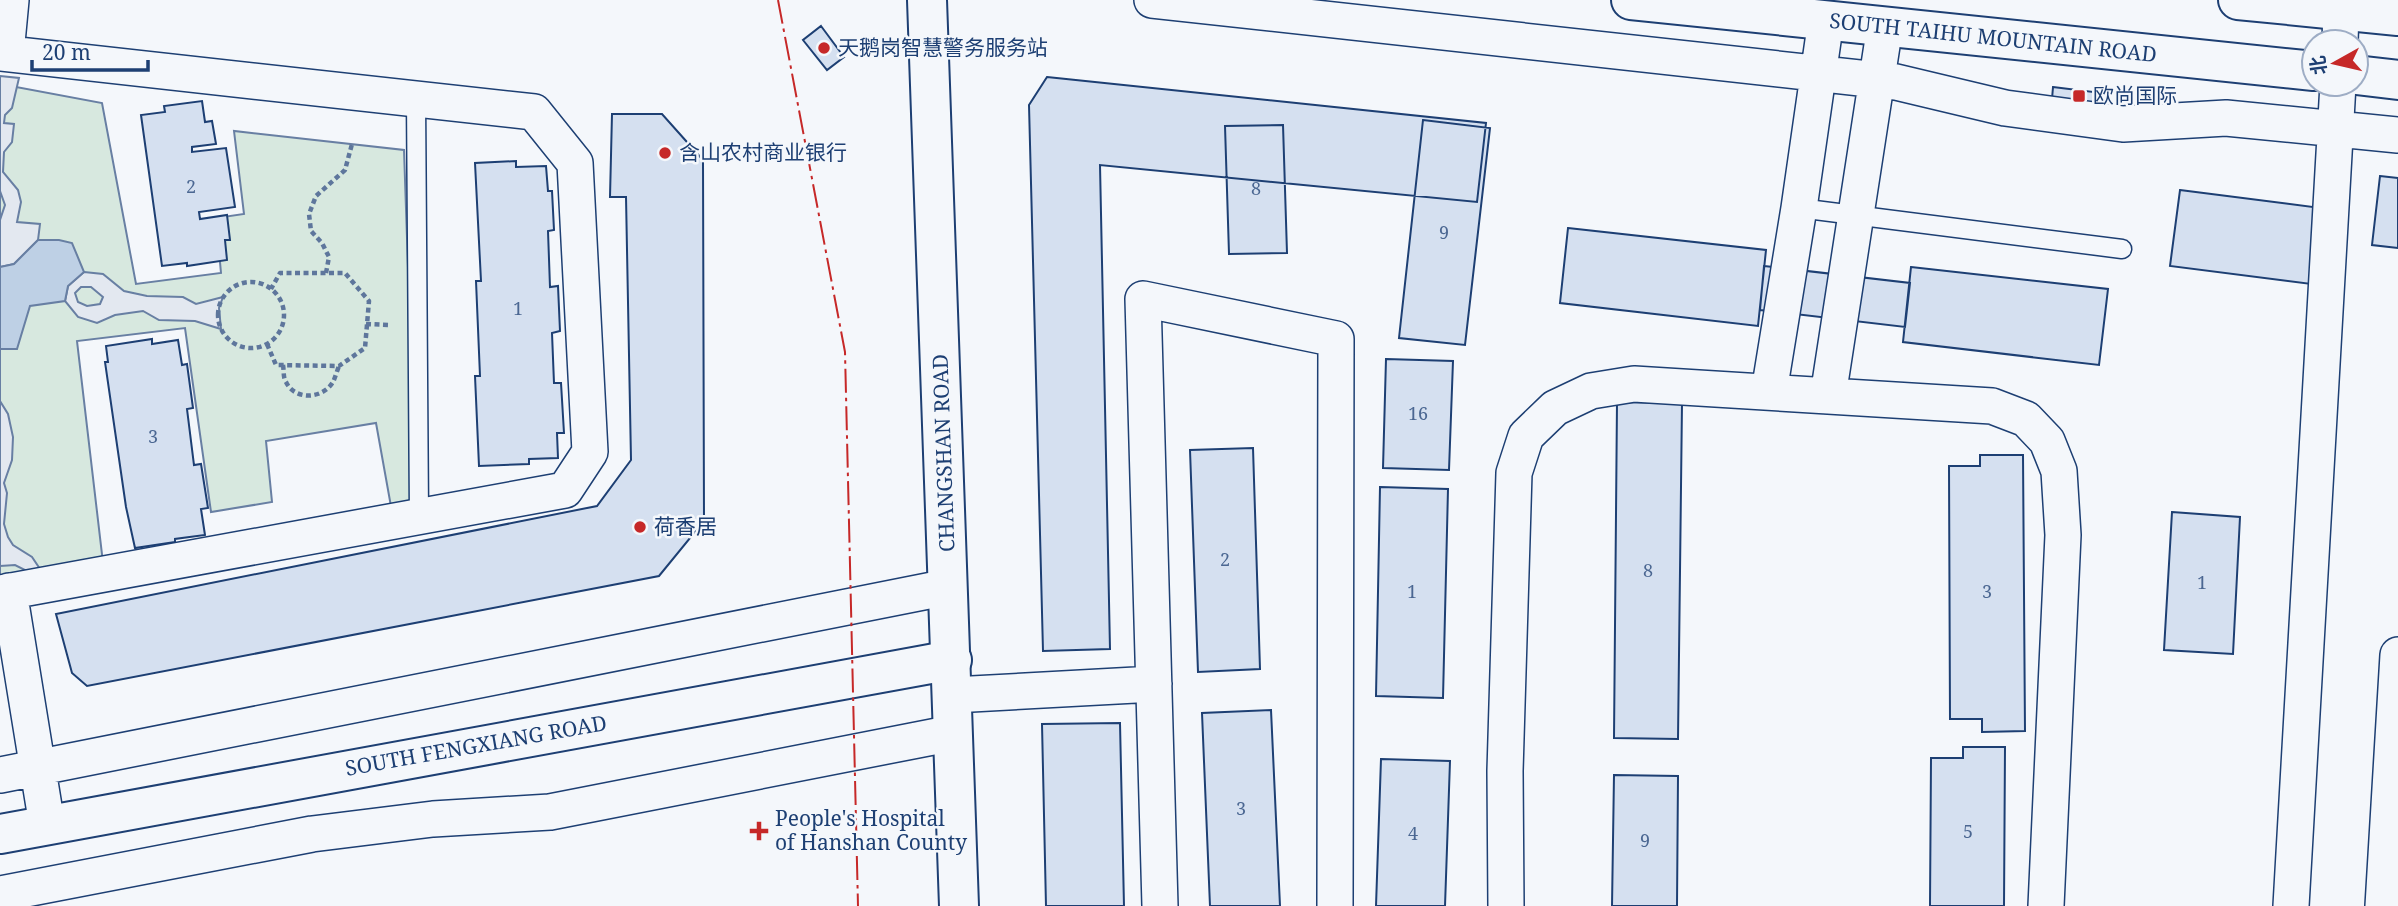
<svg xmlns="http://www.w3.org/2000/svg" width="2398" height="906" viewBox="0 0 2398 906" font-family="'Noto Serif','Noto Sans SC',serif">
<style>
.green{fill:#d7e8df;stroke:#687fa3;stroke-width:2}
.parking{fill:#e3e8f0;stroke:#687fa3;stroke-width:2;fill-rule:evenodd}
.water{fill:#bed0e5;stroke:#687fa3;stroke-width:2}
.building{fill:#d5e0f0;stroke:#1d3f73;stroke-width:2}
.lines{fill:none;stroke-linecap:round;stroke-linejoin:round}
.service-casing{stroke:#1d3f73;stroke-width:21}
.minor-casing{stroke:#1d3f73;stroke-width:38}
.tertiary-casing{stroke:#1d3f73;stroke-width:42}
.secondary-casing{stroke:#1d3f73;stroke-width:42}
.primary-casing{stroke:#1d3f73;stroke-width:42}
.path{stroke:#5e769c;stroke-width:4.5;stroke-dasharray:5 3.5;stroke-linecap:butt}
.service{stroke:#f4f7fb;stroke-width:18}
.minor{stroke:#f4f7fb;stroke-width:35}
.tertiary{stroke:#f4f7fb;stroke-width:38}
.secondary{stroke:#f4f7fb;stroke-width:38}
.primary{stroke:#f4f7fb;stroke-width:38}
.power{stroke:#c62828;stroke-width:2;stroke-dasharray:24 5 3.5 5;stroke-linecap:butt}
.poi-dot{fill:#c62828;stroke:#f4f7fb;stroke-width:2.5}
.labels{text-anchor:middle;stroke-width:5;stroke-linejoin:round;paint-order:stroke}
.number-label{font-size:18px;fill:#4b6792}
.street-label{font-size:21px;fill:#1d3f73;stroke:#f4f7fb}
.poi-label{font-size:21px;fill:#1d3f73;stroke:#f4f7fb;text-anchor:start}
</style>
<rect width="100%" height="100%" fill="#f4f7fb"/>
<!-- green -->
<path class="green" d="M0 84 102 103 136 284 221 273 216 218 244 214 234 131 404 150 410 326 412 503 392 512 376 423 266 441 272 502 211 512 185 328 77 341 103 563 0 584Z"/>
<!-- parking -->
<path class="parking" d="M0 76 19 78 12 108 5 115 4 123 14 124 12 142 4 152 3 172 18 190 21 202 17 222 40 224 38 240 14 264 0 267V220L5 205 0 191Z
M84 272 103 274 124 291 147 296 183 297 196 304 223 297 219 308 221 329 195 321 159 320 143 311 115 315 97 323 78 317 65 301 68 286ZM81 287H91L103 297 100 304 87 306 78 302 75 293Z
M0 401 8 414 13 437 12 460 4 483 7 493 4 524 8 537 13 545 32 557 46 578 30 580 25 570 15 565 0 566Z"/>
<!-- water -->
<path class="water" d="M38 240H59L72 243 84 272 68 286 65 301 30 306 17 349H0V267L14 264Z"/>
<!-- building -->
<path class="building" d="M821 26 844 57 827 70 803 40Z
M1047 77 1486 123 1477 202 1100 165 1110 649 1043 651 1029 105Z
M2053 87 2110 94 2108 105 2052 99Z
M202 101 205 122 212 121 216 144 192 147V152L226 148 235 207 199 212 200 219 227 215 230 240H225L227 260 187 266V263L162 266 141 115 165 112 164 106Z
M612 114H662L703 160 704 521 659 576 87 686 72 673 56 614 597 506 631 460 626 197H610Z
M1423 120 1490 128 1465 345 1399 338Z
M1283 125 1287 253 1229 254 1225 126Z
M516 161V167L546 166 548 191H552L554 230 548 231 550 287 558 286 560 331 552 333 554 383H561L564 433H557L558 458 529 459V464L479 466 475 376H480L476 281H481L475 163Z
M2380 176 2398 178V248L2372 245Z
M2180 190 2321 208 2311 284 2170 266Z
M1568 228 1766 250 1758 326 1560 303Z
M1764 266 1910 283 1905 327 1760 310Z
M1911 267 2108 289 2099 365 1903 342Z
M152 339V344L178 340 182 365 187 364 193 408 187 409 194 465 201 464 208 508 201 509 205 535 175 539V542L135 548 126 507 105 362H108L106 346Z
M1386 359 1453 361 1449 470 1383 468Z
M1617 402 1682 403 1678 739 1614 738Z
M1253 448 1260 669 1198 672 1190 450Z
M1980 455H2023L2025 731 1982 732V719H1950L1949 466H1980Z
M1380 487 1448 489 1443 698 1376 696Z
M2172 512 2240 517 2233 654 2164 650Z
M1271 710 1280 906H1210L1202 713Z
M1120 723 1124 906H1046L1042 724Z
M1963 747H2005L2004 906H1930L1931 758H1963Z
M1381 759 1450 761 1445 906H1376Z
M1614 775 1678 776 1677 906H1612Z"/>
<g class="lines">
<defs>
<path id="service" d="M416 99 419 516
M1799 208 2122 249"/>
<path id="minor" d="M1152 0 1896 82 2005 108 2123 124 2226 118 2398 135
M2340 42 2341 10
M0 53 534 112 575 163 590 452 565 490 0 593
M6 53 11 0
M1769 392 1799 208 1826 20
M1828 396 1885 26
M9 591 47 825
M953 695 1154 684
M0 775 948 587
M0 894 312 834 433 819 550 812 953 733
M1160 906 1143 299 1336 339 1335 906
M1506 906 1505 771 1514 473 1526 436 1555 408 1591 391 1634 384 1992 406 2026 419 2047 441 2059 471 2063 535 2046 906
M2291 906 2338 84
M2383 906 2398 655"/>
<path id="tertiary" d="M927 0 959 906"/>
<path id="secondary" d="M0 834 952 660"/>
<path id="primary" d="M1631 0 2314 71
M2238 0 2398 16
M2356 75 2398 80"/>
</defs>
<!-- service casing -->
<use href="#service" class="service-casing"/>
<!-- minor casing -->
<use href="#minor" class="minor-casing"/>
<!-- tertiary casing -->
<use href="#tertiary" class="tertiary-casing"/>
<!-- secondary casing -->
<use href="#secondary" class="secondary-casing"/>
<!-- primary casing -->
<use href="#primary" class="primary-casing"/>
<!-- path -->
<path class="path" d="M326 273 329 257 322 243 311 231 309 214 316 196 345 170 352 144
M218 315a33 33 0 1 1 66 0a33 33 0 1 1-66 0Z
M366 324 390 325
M267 344 276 365 339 366 365 348 369 301 345 273H280L271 289
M283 365C284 370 283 378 286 382 295 401 323 399 333 382 335 378 337 371 339 366"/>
<!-- service -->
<use href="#service" class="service"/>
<!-- minor -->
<use href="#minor" class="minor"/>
<!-- tertiary -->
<use href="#tertiary" class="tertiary"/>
<!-- secondary -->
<use href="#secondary" class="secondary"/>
<!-- primary -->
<use href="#primary" class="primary"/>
<!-- power -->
<path class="power" d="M778 0 845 352 858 906"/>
</g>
<!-- markers -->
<g class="poi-dot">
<circle cx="824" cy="48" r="7"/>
<rect x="2072" y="89" width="14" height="14" rx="3.5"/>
<circle cx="665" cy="153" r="7"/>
<circle cx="640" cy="527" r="7"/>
<path d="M755.5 820.5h7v7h7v7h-7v7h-7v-7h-7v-7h7z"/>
</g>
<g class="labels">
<!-- number labels -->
<g class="number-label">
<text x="191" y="193">2</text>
<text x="1256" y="195">8</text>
<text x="1444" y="239">9</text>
<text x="518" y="315">1</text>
<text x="1418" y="420">16</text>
<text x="153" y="443">3</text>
<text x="1225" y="566">2</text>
<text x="1648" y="577">8</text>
<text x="2202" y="589">1</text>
<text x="1412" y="598">1</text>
<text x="1987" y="598">3</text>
<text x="1241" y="815">3</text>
<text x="1968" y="838">5</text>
<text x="1413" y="840">4</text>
<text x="1645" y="847">9</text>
</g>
<!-- street labels -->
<g class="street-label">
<text transform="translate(1993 38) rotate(6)" y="7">SOUTH TAIHU MOUNTAIN ROAD</text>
<text transform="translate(944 453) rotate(-92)" y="7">CHANGSHAN ROAD</text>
<text transform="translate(476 746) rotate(-10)" y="7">SOUTH FENGXIANG ROAD</text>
</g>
<!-- poi labels -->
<g class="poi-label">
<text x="838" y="55">天鹅岗智慧警务服务站</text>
<text x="2093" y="103">欧尚国际</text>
<text x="679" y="160">含山农村商业银行</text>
<text x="654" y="534">荷香居</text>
<text x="775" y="826">People's Hospital<tspan x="775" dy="24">of Hanshan County</tspan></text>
</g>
</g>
<!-- north arrow -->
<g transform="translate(2335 63) rotate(262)"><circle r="33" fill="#f4f7fb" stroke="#9eadc5" stroke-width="2"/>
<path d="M0-5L12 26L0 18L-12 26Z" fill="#c62828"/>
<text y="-10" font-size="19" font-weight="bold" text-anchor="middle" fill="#1d3f73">北</text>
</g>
<!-- scale -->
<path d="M32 60v10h116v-10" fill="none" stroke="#1d3f73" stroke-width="3.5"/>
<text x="42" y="60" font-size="21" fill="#1d3f73" stroke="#f4f7fb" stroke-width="5" paint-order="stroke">20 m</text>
</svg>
